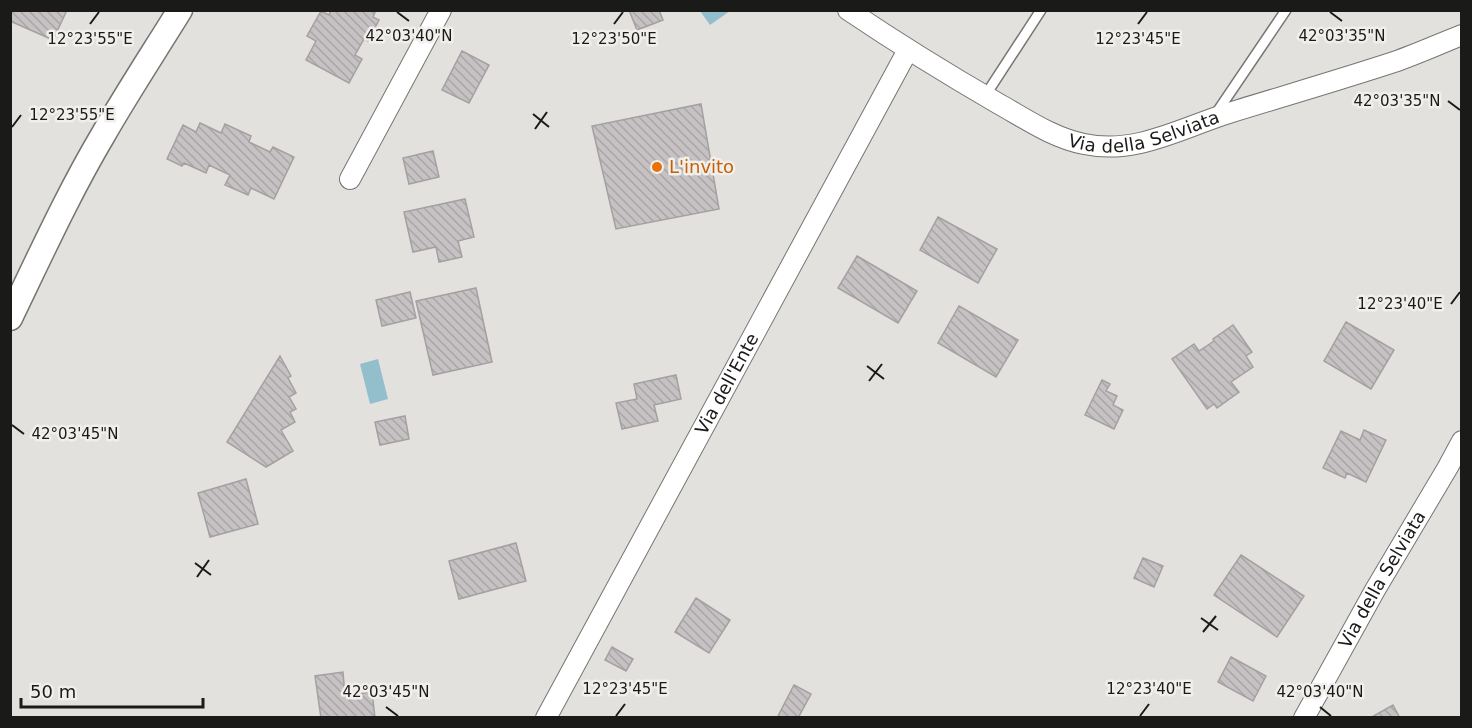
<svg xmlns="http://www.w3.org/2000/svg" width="1472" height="728" viewBox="0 0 1472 728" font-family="'DejaVu Sans',sans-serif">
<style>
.water{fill:#93bfcd}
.building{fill:url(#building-back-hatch);stroke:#a4a0a1;stroke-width:1.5}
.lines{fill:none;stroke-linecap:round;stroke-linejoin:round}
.service-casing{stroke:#777572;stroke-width:12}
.minor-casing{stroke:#777572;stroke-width:22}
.tertiary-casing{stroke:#777572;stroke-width:27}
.service{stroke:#fff;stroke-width:9}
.minor{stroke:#fff;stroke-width:20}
.tertiary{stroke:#fff;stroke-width:24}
.ticks{fill:none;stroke:#1a1a19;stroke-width:2}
.food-dot{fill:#e8710a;stroke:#f0efeb;stroke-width:2}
.labels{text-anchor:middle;stroke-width:5;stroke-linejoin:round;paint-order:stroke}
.street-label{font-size:18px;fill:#1a1a19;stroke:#f0efeb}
.food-label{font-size:18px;fill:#c56008;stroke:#f0efeb;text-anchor:start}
.ticks-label{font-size:15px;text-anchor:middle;fill:#1a1a19;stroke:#f0efeb;stroke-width:5;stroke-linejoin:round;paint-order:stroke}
</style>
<defs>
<pattern id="building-back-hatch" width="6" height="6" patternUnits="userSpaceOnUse" patternTransform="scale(1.5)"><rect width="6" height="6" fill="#c6c2c3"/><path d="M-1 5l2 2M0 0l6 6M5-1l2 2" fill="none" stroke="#aaa6a7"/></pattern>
</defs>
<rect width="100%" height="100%" fill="#e3e1de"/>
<!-- water -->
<path class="water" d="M700 11H730L710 25Z
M378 359 388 399 370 404 360 364Z"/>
<!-- building -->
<path class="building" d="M10 10H67L53 40 10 21Z
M331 10H376L373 17 379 20 368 41 364 39 355 55 362 59 349 83 306 60 316 41 307 36 321 11 329 15Z
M629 10H659L663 20 637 30Z
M462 51 489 65 469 103 442 90Z
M701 104 719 209 616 229 592 126Z
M200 123 221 133 225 124 251 136 249 142 270 152 273 147 294 157 274 199 251 188 248 195 225 185 230 175 209 165 206 173 184 163 182 166 167 159 183 125 196 132Z
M433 151 439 177 409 184 403 158Z
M465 199 474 237 458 241 462 257 439 262 436 247 413 252 404 212Z
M938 217 997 249 978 283 920 250Z
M857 256 917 291 898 323 838 288Z
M476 288 492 362 433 375 416 301Z
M410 292 416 318 382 326 376 300Z
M959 306 1018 340 996 377 938 343Z
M1346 322 1394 350 1371 389 1324 361Z
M1233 325 1252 352 1246 356 1253 367 1231 382 1239 392 1217 408 1214 404 1207 409 1172 359 1194 344 1199 351 1214 341 1213 339Z
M280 356 291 376 288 378 296 393 289 397 296 409 290 412 295 422 281 430 293 451 266 467 227 442Z
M676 375 681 399 654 405 658 421 622 429 616 403 637 399 634 384Z
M1102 380 1110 384 1106 391 1117 396 1113 405 1123 410 1114 429 1085 415Z
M405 416 409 439 380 445 375 422Z
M1364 430 1386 440 1366 482 1347 473 1345 478 1323 468 1341 431 1360 440Z
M246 479 258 524 210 537 198 493Z
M516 543 526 581 459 599 449 561Z
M1241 555 1304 596 1277 637 1214 595Z
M1143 558 1163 566 1154 587 1134 578Z
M696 598 730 620 709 653 675 632Z
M612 647 633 659 626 671 605 660Z
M1231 657 1266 676 1253 701 1218 682Z
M343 672 345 696 372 692 375 718H321L315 676Z
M794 685 811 694 798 718H777Z
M1393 705 1400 718H1370Z"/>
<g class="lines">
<defs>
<path id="service" d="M985 96 1041 10
M1215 115 1286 10"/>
<g id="minor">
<path id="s1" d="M848 10C897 43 947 74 999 104 1026 119 1053 138 1084 144 1136 155 1181 128 1229 113 1284 96 1339 80 1394 62 1417 54 1439 44 1462 35"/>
<path d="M350 179 441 10"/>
<path id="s2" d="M546 718 908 50"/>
<path id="s3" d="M1304 718 1375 590 1448 467 1462 441"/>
</g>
<path id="tertiary" d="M10 318C40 256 68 194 103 135 127 93 154 52 180 10"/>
</defs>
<!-- service casing -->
<use href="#service" class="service-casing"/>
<!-- minor casing -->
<use href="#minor" class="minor-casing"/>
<!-- tertiary casing -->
<use href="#tertiary" class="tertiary-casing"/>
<!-- service -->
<use href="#service" class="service"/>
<!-- minor -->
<use href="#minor" class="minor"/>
<!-- tertiary -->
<use href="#tertiary" class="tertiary"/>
</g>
<!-- ticks -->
<path class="ticks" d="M397 12 409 21M1330 12 1342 21M90 24 99 12M614 24 623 12M1138 24 1147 12M1448 101 1460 110M533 114 549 127M12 127 21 115M535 129 547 112M1451 304 1460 292M867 366 884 379M869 381 882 364M12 425 24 434M195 563 211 575M197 577 209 560M1201 618 1218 630M1203 632 1216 616M386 707 398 716M1320 707 1331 716M616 716 625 704M1140 716 1149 704"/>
<!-- markers -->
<circle class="food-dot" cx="657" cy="167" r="6"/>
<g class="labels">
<!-- street labels -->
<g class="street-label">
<text dy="6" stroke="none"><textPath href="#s1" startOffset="334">Via della Selviata</textPath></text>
<text dy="6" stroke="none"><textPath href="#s2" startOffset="380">Via dell'Ente</textPath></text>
<text dy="6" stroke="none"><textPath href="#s3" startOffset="159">Via della Selviata</textPath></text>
</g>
<!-- food labels -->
<g class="food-label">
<text x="669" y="173">L'invito</text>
</g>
</g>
<g class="ticks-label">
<text x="1342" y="41">42°03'35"N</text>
<text x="409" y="41">42°03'40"N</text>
<text x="90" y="44">12°23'55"E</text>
<text x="614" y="44">12°23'50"E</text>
<text x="1138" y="44">12°23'45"E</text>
<text x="1397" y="106">42°03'35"N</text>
<text x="72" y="120">12°23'55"E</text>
<text x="1400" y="309">12°23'40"E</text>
<text x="75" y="439">42°03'45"N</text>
<text x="625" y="694">12°23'45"E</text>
<text x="1149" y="694">12°23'40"E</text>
<text x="386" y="697">42°03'45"N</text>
<text x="1320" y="697">42°03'40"N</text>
</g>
<!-- border -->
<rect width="1472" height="728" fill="none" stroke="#1a1a19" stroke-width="24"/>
<!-- scale -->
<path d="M21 698v9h182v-9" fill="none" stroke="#1a1a19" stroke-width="3"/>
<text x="30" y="698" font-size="18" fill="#1a1a19" stroke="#f0efeb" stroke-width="4.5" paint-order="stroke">50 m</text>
</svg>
